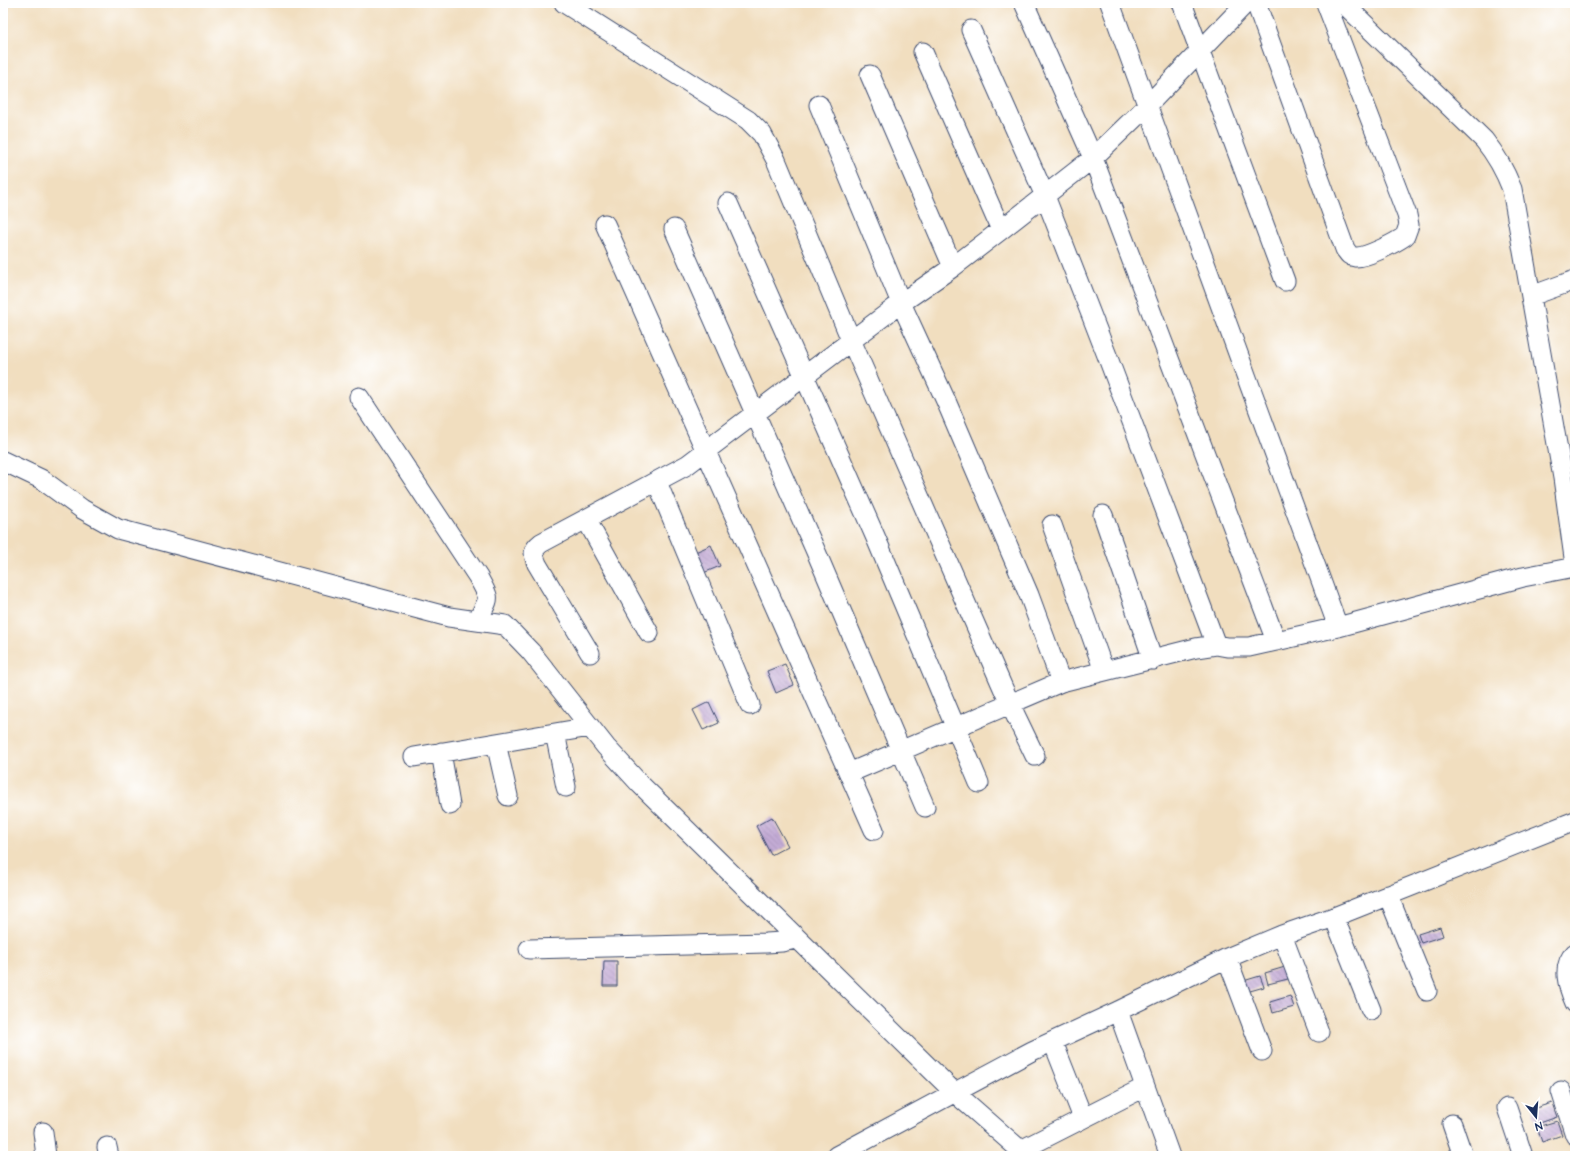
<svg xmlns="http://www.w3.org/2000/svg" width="1578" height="1159" viewBox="0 0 1578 1159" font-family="'Architects Daughter',sans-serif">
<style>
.building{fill:url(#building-back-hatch)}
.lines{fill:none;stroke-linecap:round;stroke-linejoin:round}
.minor-casing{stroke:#3b496d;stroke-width:21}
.minor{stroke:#fff;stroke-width:19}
</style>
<defs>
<pattern id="building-back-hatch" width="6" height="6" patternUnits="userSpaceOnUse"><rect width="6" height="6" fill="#c4acd6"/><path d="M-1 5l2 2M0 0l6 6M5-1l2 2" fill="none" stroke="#9e8cb1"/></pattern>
</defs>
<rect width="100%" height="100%" fill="#fff"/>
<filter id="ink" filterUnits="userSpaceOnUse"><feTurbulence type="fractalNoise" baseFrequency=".025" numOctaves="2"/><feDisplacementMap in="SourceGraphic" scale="8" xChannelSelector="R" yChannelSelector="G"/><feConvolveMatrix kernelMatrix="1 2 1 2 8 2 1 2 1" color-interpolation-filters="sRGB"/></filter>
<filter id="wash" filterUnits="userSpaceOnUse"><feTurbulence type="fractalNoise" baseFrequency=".012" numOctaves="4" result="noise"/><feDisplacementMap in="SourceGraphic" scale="16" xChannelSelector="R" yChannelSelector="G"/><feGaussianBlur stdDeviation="0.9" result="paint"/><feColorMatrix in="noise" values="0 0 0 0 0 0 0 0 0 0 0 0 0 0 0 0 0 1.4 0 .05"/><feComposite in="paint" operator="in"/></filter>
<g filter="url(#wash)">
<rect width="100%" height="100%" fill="#f1debf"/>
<g id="blocks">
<!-- building -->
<path class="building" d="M711 545 720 566 701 574 691 554Z
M785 664 794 685 776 693 767 671Z
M709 702 719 723 703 730 693 710Z
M772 817 788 846 771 855 756 826Z
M1440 927 1443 936 1421 943 1418 934Z
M604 961H617V986H603Z
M1285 967 1288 979 1268 984 1265 973Z
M1260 976 1264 987 1243 993 1240 982Z
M1290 996 1294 1007 1273 1013 1270 1002Z
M1552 1103 1557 1117 1537 1124 1532 1109Z
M1557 1121 1562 1135 1542 1142 1537 1127Z"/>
</g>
</g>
<g filter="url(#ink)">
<use href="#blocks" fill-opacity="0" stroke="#3b496d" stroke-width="1"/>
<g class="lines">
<defs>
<path id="minor" d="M564 3 748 120 762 134 776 160 851 340 1010 704 1035 756
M1024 3 1093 158 1276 641
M1110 3 1338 627
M1182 3 1285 281
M1256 3 1345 249C1348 253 1349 256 1355 257 1366 258 1395 243 1405 236L1409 225 1407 215 1326 3
M1343 3 1484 140C1497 156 1505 171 1512 189L1563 478 1575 565
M971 30 1045 196 1108 358 1216 645
M923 52 1001 230
M870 75 953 267
M819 105 901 303 946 401 1029 595 1061 682
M728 203 875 536 979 783
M605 224 874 830
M674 229 817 554 925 807
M1531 296 1575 280
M359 397 478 577C492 602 489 596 478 620
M3 461 41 479 82 509 118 529 449 617 505 625 531 652 606 747 640 784 954 1092 1027 1156
M657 482 750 705
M1103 515 1153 660
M586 519 649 633
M1052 525 1104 671
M590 653 537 564C533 554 532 550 541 543L687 465 901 303 953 267 1001 230 1093 158 1148 105 1246 3
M555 733 566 787
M496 743 508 796
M441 752 450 805
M414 757 590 727
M849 773 1061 682 1196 648 1216 645 1227 647H1249L1338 627 1523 577 1575 567
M1388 895 1427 991
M1334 917 1371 1010
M1282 935 1319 1032
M529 949 766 943 782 942 796 939
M1575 953C1561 966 1568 987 1575 1003
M1227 958 1262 1051
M1118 1011 1170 1156
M1053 1042 1083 1118
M1561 1091 1575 1135
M1507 1108 1523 1156
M1452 1124 1463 1156
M43 1132 46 1156
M107 1147 109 1156
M1021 1150 1145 1087
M836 1156 1032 1051 1118 1011 1227 958 1282 935 1334 917 1575 821"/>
</defs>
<!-- minor casing -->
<use href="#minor" class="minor-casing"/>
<!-- minor -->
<use href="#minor" class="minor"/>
</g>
</g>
<!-- margin -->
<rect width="1578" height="1159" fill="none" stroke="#fff" stroke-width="16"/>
<!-- north arrow -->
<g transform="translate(1536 1117) rotate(163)" stroke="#ffffff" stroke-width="3" paint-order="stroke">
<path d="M0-3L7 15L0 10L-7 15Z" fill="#1b2f5e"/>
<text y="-6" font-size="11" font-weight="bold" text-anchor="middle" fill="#1b2f5e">N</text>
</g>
</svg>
